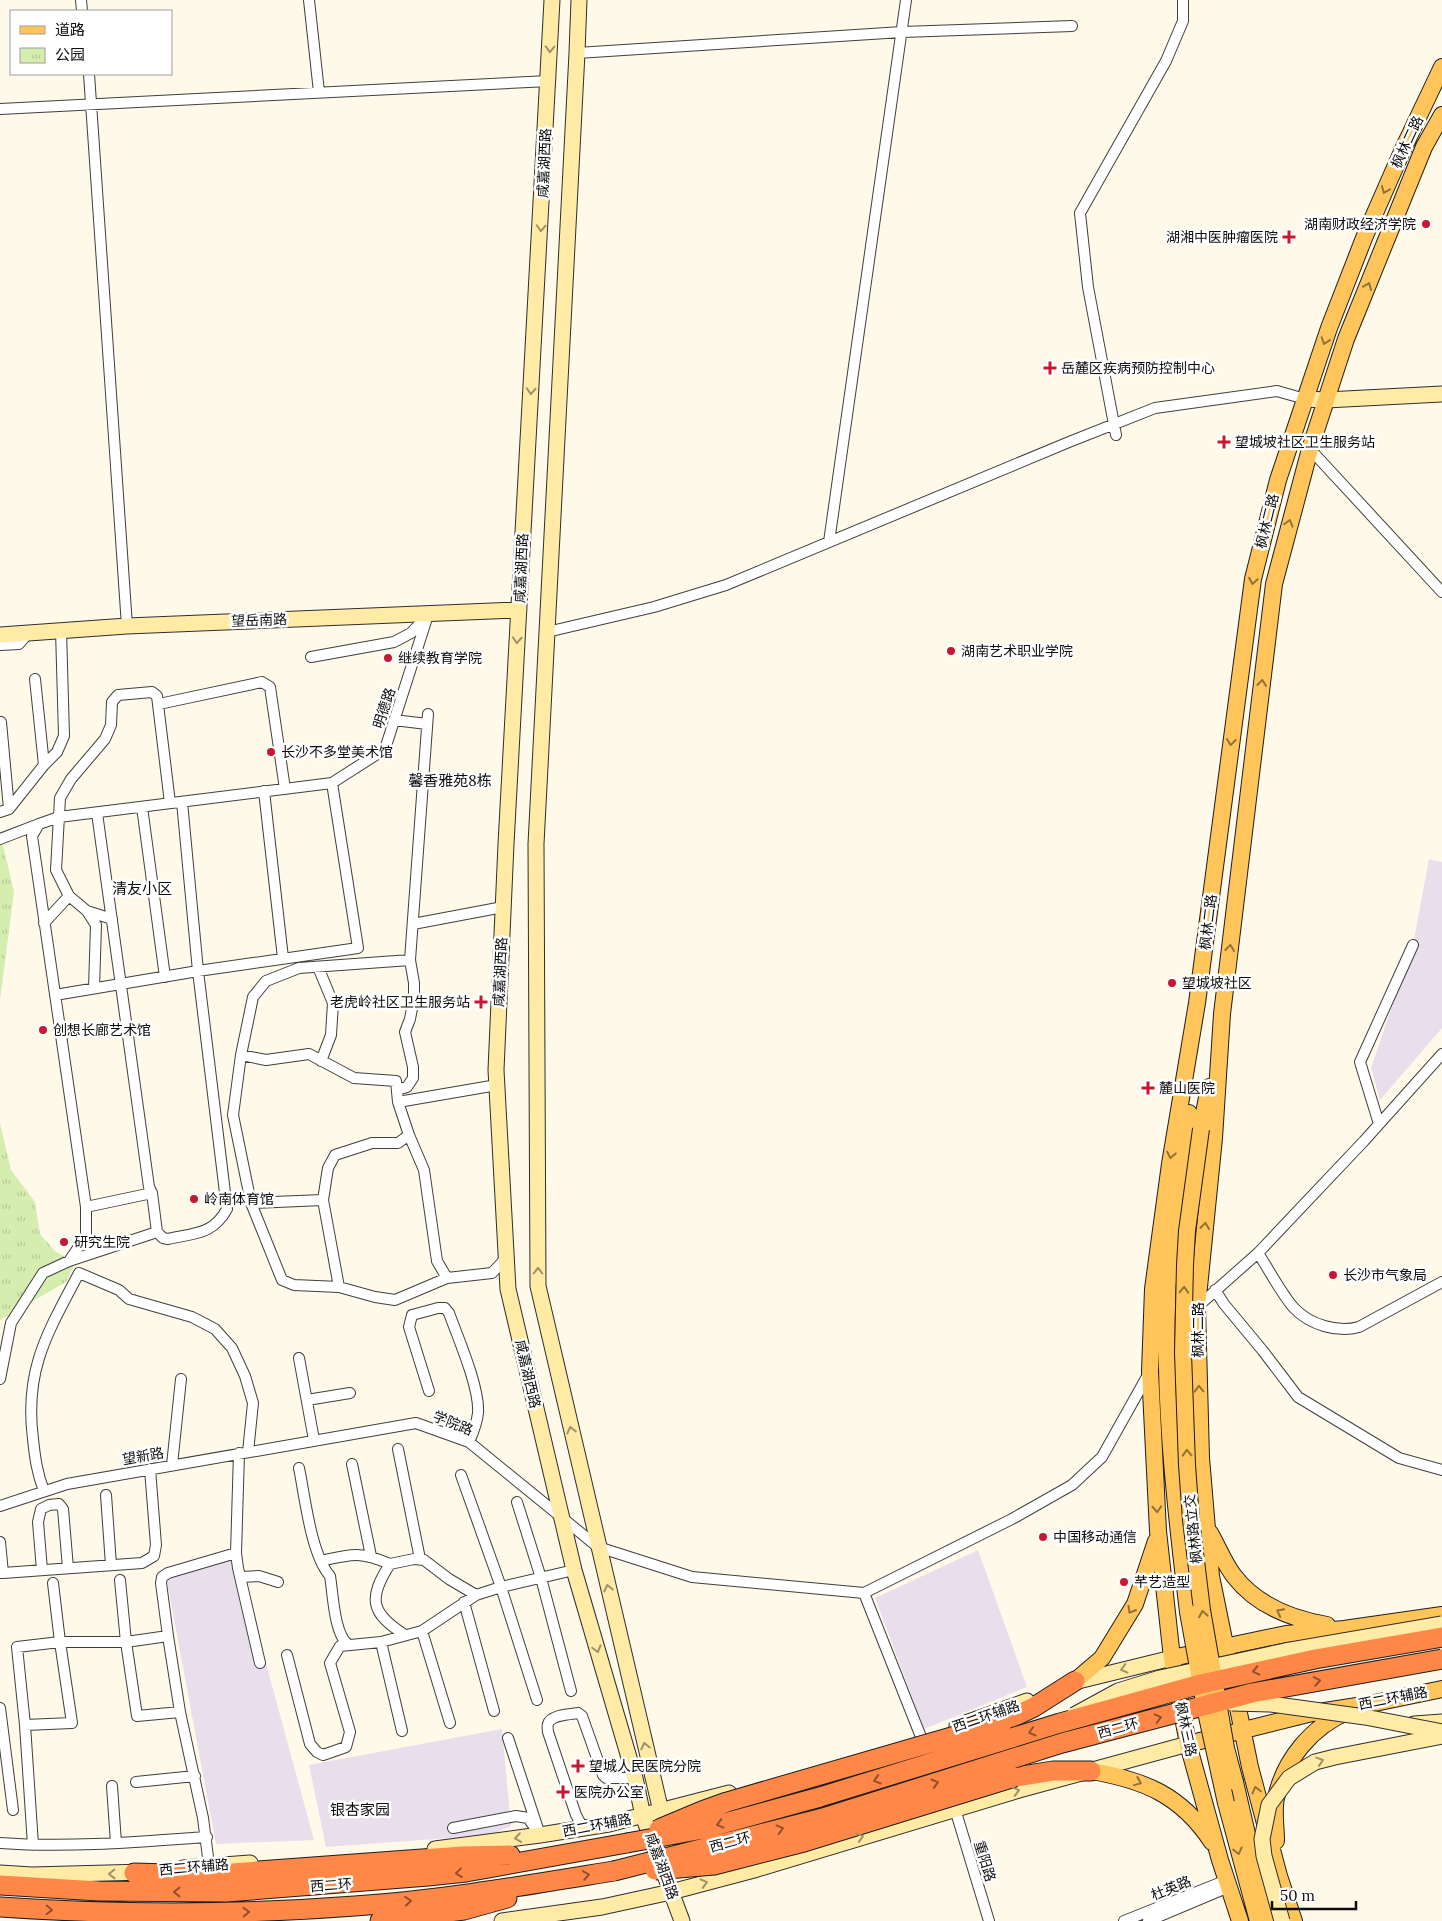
<svg xmlns="http://www.w3.org/2000/svg" width="1442" height="1921" viewBox="0 0 1442 1921" font-family="Lora,'Noto Sans SC',serif">
<style>
.industrial{fill:#e9deec}
.park{fill:url(#park-tufts)}
.lines{fill:none;stroke-linecap:round;stroke-linejoin:round}
.street-casing{stroke:#3f3f3f;stroke-width:12}
.secondary-casing{stroke:#2e2e2e;stroke-width:17}
.primary-casing{stroke:#1d1d1d;stroke-width:18}
.highway-casing{stroke:#1d1d1d;stroke-width:21}
.street{stroke:#fff;stroke-width:10}
.secondary{stroke:#ffeba5;stroke-width:15}
.primary{stroke:#ffc55a;stroke-width:16}
.highway{stroke:#ff8848;stroke-width:19}
.secondary-bridge-casing{stroke:#2e2e2e;stroke-width:17;stroke-linecap:butt}
.primary-bridge-casing{stroke:#1d1d1d;stroke-width:18;stroke-linecap:butt}
.highway-bridge-casing{stroke:#1d1d1d;stroke-width:21;stroke-linecap:butt}
.secondary-bridge{stroke:#ffeba5;stroke-width:15}
.primary-bridge{stroke:#ffc55a;stroke-width:16}
.highway-bridge{stroke:#ff8848;stroke-width:19}
.oneway{stroke:#9e9268}
.oneway2{stroke:#927237}
.oneway3{stroke:#92502d}
.poi-dot{fill:#c81732;stroke:#fff;stroke-width:2}
.labels{text-anchor:middle;stroke-width:5;stroke-linejoin:round;paint-order:stroke}
.street-label{font-size:14px;fill:#0c0c0c;stroke:#fff}
.poi-label{font-size:14px;fill:#0c0c0c;stroke:#fff;text-anchor:start}
.neighbourhood-label{font-size:15px;fill:#0c0c0c;stroke:#fff}
</style>
<defs>
<pattern id="park-tufts" width="24" height="20" patternUnits="userSpaceOnUse" patternTransform="scale(1.25)"><rect width="24" height="20" fill="#d6edb0"/><path d="M3 7l-1-3M5 7V3M7 7l1-3M15 17l-1-3M17 17v-4M19 17l1-3" fill="none" stroke="#b6ca96"/></pattern>
</defs>
<rect width="100%" height="100%" fill="#fff9ea"/>
<!-- industrial -->
<path class="industrial" d="M1429 859 1442 862V1028L1380 1100 1371 1068 1413 945Z
M978 1550 1027 1687 924 1729 875 1598Z
M236 1553 314 1840 216 1844 166 1576Z
M502 1729 511 1826 490 1835 326 1847 309 1765Z"/>
<!-- park -->
<path class="park" d="M0 832 14 892 0 1000Z
M0 1123 11 1170 35 1202 40 1234 55 1251 75 1263 66 1282 0 1320Z"/>
<g class="lines">
<defs>
<path id="street" d="M81 0 82 11
M309 0 319 92
M577 53 902 32 1072 26
M89 74 127 626
M0 109 549 81
M1116 435 1088 287 1080 213 1166 61 1183 21V0
M1310 449 1442 592
M829 542 906 0
M547 632 654 607 726 585 1069 442 1155 408 1277 391 1305 399
M0 645 19 644 29 632
M311 657 394 642 411 633 425 618
M159 704 262 682 270 687 285 789
M428 714 410 960 299 968 266 981 253 997 241 1055 233 1115 251 1203 282 1280 294 1285 339 1287 375 1297 395 1300 447 1278 492 1273 506 1258
M394 720 427 724
M1 722 9 809
M44 765 57 752 64 736 61 630
M264 791 283 958
M142 807 165 977
M0 812 9 809 44 765 35 679
M97 813 149 1187 152 1193 86 1207 32 836 39 824 59 817 332 783 385 749 428 615
M0 839 39 824
M87 911 96 925 94 988
M112 919 87 911 69 896 56 870 60 798 71 779 105 739 111 725 112 702 118 695 152 692 157 696 170 803
M44 923 69 896
M413 924 503 907
M318 967 333 1003 331 1035 321 1061
M55 995 198 971 358 948 332 783
M241 1055 266 1060 309 1054 354 1078 396 1081 398 1102 409 1135
M397 1090 407 1087 413 1078V1067L405 1032 410 1019 414 998V983L410 960
M398 1102 497 1085
M1379 1124 1360 1062 1413 945
M152 1193 157 1232 163 1238 168 1239C194 1233 213 1235 227 1209L198 971 182 802
M323 1200 328 1168 335 1155 372 1143H398L409 1135 424 1170 437 1261 447 1278
M251 1203 323 1200 339 1287
M1258 1253C1268 1268 1282 1295 1294 1308 1310 1325 1338 1333 1359 1327L1442 1282
M69 1261 86 1236V1207
M1215 1290 1224 1304 1263 1351 1298 1397 1399 1458 1442 1470
M1197 1307 1258 1253 1364 1141 1442 1054
M299 1358 314 1440
M0 1379 11 1323 43 1273 69 1261 157 1232
M429 1391 409 1327 412 1315 438 1308H445L449 1313C458 1338 480 1388 478 1413 477 1423 473 1433 469 1442
M307 1400 350 1393
M398 1449 420 1559
M352 1464 371 1556
M172 1465 181 1379
M299 1468C305 1497 311 1555 330 1576 333 1593 334 1636 349 1645
M461 1475 501 1587 537 1700
M44 1491C37 1473 35 1458 33 1439 24 1369 48 1332 79 1273L119 1290 129 1299 192 1317 215 1329 232 1348 245 1376 253 1403 248 1452
M106 1495 111 1565
M517 1502 541 1578 571 1691
M0 1506 67 1484 416 1423 469 1442 598 1547 692 1577 864 1593 921 1737
M0 1542 3 1573H0
M236 1553 239 1453
M321 1561C352 1554 359 1551 390 1564
M42 1570 38 1522 41 1509 49 1505 59 1504 63 1509 68 1568
M3 1573 142 1563 154 1556 156 1545 150 1469
M240 1577 259 1576 278 1582
M53 1583 60 1642H126L120 1580
M864 1593 1012 1519 1072 1485 1102 1457 1149 1373
M464 1602 494 1711
M422 1631 450 1723
M405 1635C370 1613 368 1598 390 1564L414 1559 424 1560 449 1579 476 1595
M168 1636 161 1583 162 1577 168 1573 236 1553 238 1568 260 1663
M168 1636 180 1712 137 1716 126 1642Z
M381 1642 402 1731
M287 1655 310 1744 317 1752 323 1755 346 1747 350 1732 330 1663 340 1646 381 1642 422 1631 476 1595 501 1587 574 1570
M0 1708 13 1810
M180 1712 203 1818 209 1865
M25 1725 72 1723 60 1642 17 1647 25 1725 33 1845
M508 1738 540 1835
M136 1782 195 1776
M112 1786 116 1843
M955 1809 989 1921
M453 1828 516 1816 528 1818 535 1828
M583 1828 576 1815 548 1732C548 1730 547 1727 548 1724 550 1715 571 1714 578 1713L582 1716 603 1775 606 1778H635
M0 1843C69 1848 138 1842 207 1837
M1124 1921 1227 1880
M1148 1921 1229 1887"/>
<path id="secondary" d="M552 0 506 844 496 1070 508 1289 574 1570 635 1778 643 1816 682 1921
M579 0 577 53 536 844 538 1286 674 1867
M1305 399 1326 400 1442 394
M0 635 127 626 519 610
M1074 1682 1172 1658
M1414 1724 1442 1722
M957 1726 1027 1701
M435 1849 540 1835 609 1824 729 1793
M183 1868 250 1863
M0 1873 32 1875 145 1872
M502 1921 602 1907 671 1892 754 1870 1019 1790 1188 1744"/>
<path id="primary" d="M1201 1129 1209 1087
M1210 1533C1218 1547 1224 1563 1234 1576 1257 1606 1292 1619 1327 1625
M1188 1612C1174 1497 1161 1380 1169 1264 1173 1213 1185 1163 1189 1113
M1172 1658 1286 1634 1344 1629 1442 1615
M1075 1681 1102 1658 1135 1604 1156 1541
M1188 1744 1312 1713 1370 1704 1442 1689
M1091 1771C1144 1780 1181 1795 1212 1842
M1235 1782 1256 1873 1271 1921
M1226 1803 1258 1921
M1276 1841C1276 1827 1273 1811 1276 1798 1284 1760 1312 1726 1349 1711
M1240 1921 1220 1860 1188 1744 1172 1658 1158 1531 1150 1371 1153 1289 1170 1164 1197 1003 1253 579 1278 480 1329 328 1364 238 1404 147 1442 67
M1294 1921 1279 1876 1250 1767 1211 1576 1201 1458 1197 1307 1214 1138 1222 1014 1274 584 1310 449 1346 339 1424 147 1442 115"/>
<path id="highway" d="M1003 1722 1034 1707 1075 1681
M1015 1777 1053 1771H1091
M134 1873 204 1875 463 1856 510 1855
M0 1885 99 1891 226 1892 428 1876 466 1872 627 1843
M0 1907C118 1915 237 1915 355 1906 442 1900 528 1885 614 1871
M380 1921 464 1910 507 1898"/>
</defs>
<!-- street casing -->
<use href="#street" class="street-casing"/>
<!-- secondary casing -->
<use href="#secondary" class="secondary-casing"/>
<!-- primary casing -->
<use href="#primary" class="primary-casing"/>
<!-- highway casing -->
<use href="#highway" class="highway-casing"/>
<!-- street -->
<use href="#street" class="street"/>
<!-- secondary -->
<use href="#secondary" class="secondary"/>
<!-- primary -->
<use href="#primary" class="primary"/>
<!-- highway -->
<use href="#highway" class="highway"/>
<defs>
<path id="secondary-bridge" d="M1232 1703 1270 1704 1365 1717 1442 1732
M1074 1715 1118 1691 1160 1678 1285 1651 1442 1624
M1282 1921 1264 1856 1262 1839 1269 1805 1289 1778 1315 1762 1335 1757 1442 1736"/>
<path id="primary-bridge" d="M1201 1129 1187 1231 1185 1265 1183 1353 1187 1465 1191 1520 1202 1610 1226 1748 1235 1782
M1188 1612 1206 1712 1226 1803"/>
<path id="highway-bridge" d="M659 1829 702 1811 727 1802 1003 1722
M627 1843 703 1829 820 1797 1060 1723 1201 1684 1315 1659 1442 1637
M655 1870 714 1865 804 1842 1015 1777
M614 1871 823 1818 1062 1743 1252 1693 1442 1659"/>
</defs>
<!-- secondary-bridge casing -->
<use href="#secondary-bridge" class="secondary-bridge-casing"/>
<!-- primary-bridge casing -->
<use href="#primary-bridge" class="primary-bridge-casing"/>
<!-- highway-bridge casing -->
<use href="#highway-bridge" class="highway-bridge-casing"/>
<!-- secondary-bridge -->
<use href="#secondary-bridge" class="secondary-bridge"/>
<!-- primary-bridge -->
<use href="#primary-bridge" class="primary-bridge"/>
<!-- highway-bridge -->
<use href="#highway-bridge" class="highway-bridge"/>
</g>
<!-- one-way arrows -->
<defs><path id="oneway-chevron" d="M-2-3.5L2.5 0L-2 3.5" fill="none" stroke-width="1.6" stroke-linecap="round" stroke-linejoin="round" transform="scale(1.25)"/></defs>
<g class="oneway">
<use href="#oneway-chevron" transform="translate(550 49) rotate(92)"/>
<use href="#oneway-chevron" transform="translate(541 228) rotate(93)"/>
<use href="#oneway-chevron" transform="translate(531 391) rotate(93)"/>
<use href="#oneway-chevron" transform="translate(517 640) rotate(93)"/>
<use href="#oneway-chevron" transform="translate(538 1271) rotate(-90)"/>
<use href="#oneway-chevron" transform="translate(571 1430) rotate(-103)"/>
<use href="#oneway-chevron" transform="translate(608 1588) rotate(-103)"/>
<use href="#oneway-chevron" transform="translate(597 1649) rotate(74)"/>
<use href="#oneway-chevron" transform="translate(1124 1669) rotate(166)"/>
<use href="#oneway-chevron" transform="translate(645 1746) rotate(-103)"/>
<use href="#oneway-chevron" transform="translate(1320 1761) rotate(-18)"/>
<use href="#oneway-chevron" transform="translate(1016 1791) rotate(-16)"/>
<use href="#oneway-chevron" transform="translate(860 1837) rotate(-17)"/>
<use href="#oneway-chevron" transform="translate(518 1838) rotate(172)"/>
<use href="#oneway-chevron" transform="translate(112 1874) rotate(179)"/>
<use href="#oneway-chevron" transform="translate(704 1883) rotate(-15)"/>
</g>
<g class="oneway2">
<use href="#oneway-chevron" transform="translate(1385 190) rotate(113)"/>
<use href="#oneway-chevron" transform="translate(1368 286) rotate(-68)"/>
<use href="#oneway-chevron" transform="translate(1325 341) rotate(109)"/>
<use href="#oneway-chevron" transform="translate(1289 523) rotate(-74)"/>
<use href="#oneway-chevron" transform="translate(1253 581) rotate(100)"/>
<use href="#oneway-chevron" transform="translate(1262 683) rotate(-83)"/>
<use href="#oneway-chevron" transform="translate(1231 742) rotate(97)"/>
<use href="#oneway-chevron" transform="translate(1230 948) rotate(-83)"/>
<use href="#oneway-chevron" transform="translate(1171 1155) rotate(101)"/>
<use href="#oneway-chevron" transform="translate(1205 1226) rotate(-84)"/>
<use href="#oneway-chevron" transform="translate(1184 1290) rotate(-88)"/>
<use href="#oneway-chevron" transform="translate(1199 1389) rotate(-92)"/>
<use href="#oneway-chevron" transform="translate(1187 1453) rotate(-92)"/>
<use href="#oneway-chevron" transform="translate(1157 1509) rotate(87)"/>
<use href="#oneway-chevron" transform="translate(1131 1610) rotate(120)"/>
<use href="#oneway-chevron" transform="translate(1280 1612) rotate(-153)"/>
<use href="#oneway-chevron" transform="translate(1203 1614) rotate(-100)"/>
<use href="#oneway-chevron" transform="translate(1138 1782) rotate(22)"/>
<use href="#oneway-chevron" transform="translate(1256 1790) rotate(-105)"/>
<use href="#oneway-chevron" transform="translate(1238 1851) rotate(76)"/>
</g>
<g class="oneway3">
<use href="#oneway-chevron" transform="translate(1256 1671) rotate(167)"/>
<use href="#oneway-chevron" transform="translate(1317 1681) rotate(-10)"/>
<use href="#oneway-chevron" transform="translate(1158 1718) rotate(-15)"/>
<use href="#oneway-chevron" transform="translate(1032 1732) rotate(163)"/>
<use href="#oneway-chevron" transform="translate(877 1780) rotate(163)"/>
<use href="#oneway-chevron" transform="translate(935 1783) rotate(-17)"/>
<use href="#oneway-chevron" transform="translate(720 1824) rotate(165)"/>
<use href="#oneway-chevron" transform="translate(780 1829) rotate(-15)"/>
<use href="#oneway-chevron" transform="translate(459 1873) rotate(173)"/>
<use href="#oneway-chevron" transform="translate(586 1875) rotate(-9)"/>
<use href="#oneway-chevron" transform="translate(177 1892) rotate(-180)"/>
<use href="#oneway-chevron" transform="translate(408 1901) rotate(-5)"/>
<use href="#oneway-chevron" transform="translate(49 1910) rotate(3)"/>
<use href="#oneway-chevron" transform="translate(246 1912) rotate(-2)"/>
</g>
<!-- markers -->
<g class="poi-dot">
<circle cx="1426" cy="224" r="5"/>
<path d="M1286.5 229.5h5v5h5v5h-5v5h-5v-5h-5v-5h5z"/>
<path d="M1047.5 360.5h5v5h5v5h-5v5h-5v-5h-5v-5h5z"/>
<path d="M1221.5 434.5h5v5h5v5h-5v5h-5v-5h-5v-5h5z"/>
<circle cx="951" cy="651" r="5"/>
<circle cx="388" cy="658" r="5"/>
<circle cx="271" cy="752" r="5"/>
<circle cx="1172" cy="983" r="5"/>
<path d="M478.5 994.5h5v5h5v5h-5v5h-5v-5h-5v-5h5z"/>
<circle cx="43" cy="1030" r="5"/>
<path d="M1145.5 1080.5h5v5h5v5h-5v5h-5v-5h-5v-5h5z"/>
<circle cx="194" cy="1199" r="5"/>
<circle cx="64" cy="1242" r="5"/>
<circle cx="1333" cy="1275" r="5"/>
<circle cx="1043" cy="1537" r="5"/>
<circle cx="1124" cy="1582" r="5"/>
<path d="M575.5 1758.5h5v5h5v5h-5v5h-5v-5h-5v-5h5z"/>
<path d="M560.5 1784.5h5v5h5v5h-5v5h-5v-5h-5v-5h5z"/>
</g>
<g class="labels">
<!-- street labels -->
<g class="street-label">
<text transform="translate(1407 142) rotate(-65)" y="5">枫林二路</text>
<text transform="translate(544 163) rotate(-87)" y="5">咸嘉湖西路</text>
<text transform="translate(1267 521) rotate(-76)" y="5">枫林二路</text>
<text transform="translate(521 568) rotate(-87)" y="5">咸嘉湖西路</text>
<text transform="translate(259 620) rotate(-2)" y="5">望岳南路</text>
<text transform="translate(384 708) rotate(-72)" y="5">明德路</text>
<text transform="translate(1208 922) rotate(-83)" y="5">枫林二路</text>
<text transform="translate(500 972) rotate(-87)" y="5">咸嘉湖西路</text>
<text transform="translate(1198 1330) rotate(-90)" y="5">枫林二路</text>
<text transform="translate(528 1374) rotate(77)" y="5">咸嘉湖西路</text>
<text transform="translate(453 1423) rotate(22)" y="5">学院路</text>
<text transform="translate(143 1456) rotate(-10)" y="5">望新路</text>
<text transform="translate(1193 1529) rotate(-96)" y="5">枫林路立交</text>
<text transform="translate(1393 1698) rotate(-11)" y="5">西二环辅路</text>
<text transform="translate(986 1716) rotate(-19)" y="5">西二环辅路</text>
<text transform="translate(1118 1728) rotate(-15)" y="5">西二环</text>
<text transform="translate(1186 1729) rotate(78)" y="5">枫林三路</text>
<text transform="translate(597 1825) rotate(-11)" y="5">西二环辅路</text>
<text transform="translate(730 1842) rotate(-15)" y="5">西二环</text>
<text transform="translate(985 1861) rotate(73)" y="5">重阳路</text>
<text transform="translate(662 1866) rotate(70)" y="5">咸嘉湖西路</text>
<text transform="translate(194 1867) rotate(-5)" y="5">西二环辅路</text>
<text transform="translate(331 1885) rotate(-4)" y="5">西二环</text>
<text transform="translate(1171 1888) rotate(-22)" y="5">杜英路</text>
</g>
<!-- poi labels -->
<g class="poi-label">
<text x="1416" y="229" text-anchor="end">湖南财政经济学院</text>
<text x="1278" y="242" text-anchor="end">湖湘中医肿瘤医院</text>
<text x="1061" y="373">岳麓区疾病预防控制中心</text>
<text x="1235" y="447">望城坡社区卫生服务站</text>
<text x="961" y="656">湖南艺术职业学院</text>
<text x="398" y="663">继续教育学院</text>
<text x="281" y="757">长沙不多堂美术馆</text>
<text x="1182" y="988">望城坡社区</text>
<text x="470" y="1007" text-anchor="end">老虎岭社区卫生服务站</text>
<text x="53" y="1035">创想长廊艺术馆</text>
<text x="1159" y="1093">麓山医院</text>
<text x="204" y="1204">岭南体育馆</text>
<text x="74" y="1247">研究生院</text>
<text x="1343" y="1280">长沙市气象局</text>
<text x="1053" y="1542">中国移动通信</text>
<text x="1134" y="1587">芊艺造型</text>
<text x="589" y="1771">望城人民医院分院</text>
<text x="574" y="1797">医院办公室</text>
</g>
<!-- neighbourhood labels -->
<g class="neighbourhood-label">
<text x="450" y="786">馨香雅苑8栋</text>
<text x="142" y="894">清友小区</text>
<text x="360" y="1815">银杏家园</text>
</g>
</g>
<!-- legend -->
<rect x="10" y="10" width="162" height="65" fill="#ffffff" stroke="#9e9e9e"/>
<rect x="20" y="26" width="25" height="8" fill="#ffc55a" stroke="#9e9e9e"/>
<text x="55" y="35" font-size="15" fill="#0c0c0c">道路</text>
<rect x="20" y="48" width="25" height="15" fill="url(#park-tufts)" stroke="#9e9e9e"/>
<text x="55" y="60" font-size="15" fill="#0c0c0c">公园</text>
<!-- scale -->
<path d="M1272 1901v8h84v-8" fill="none" stroke="#0c0c0c" stroke-width="2.5"/>
<text x="1280" y="1901" font-size="15" fill="#0c0c0c" stroke="#ffffff" stroke-width="4" paint-order="stroke">50 m</text>
</svg>
